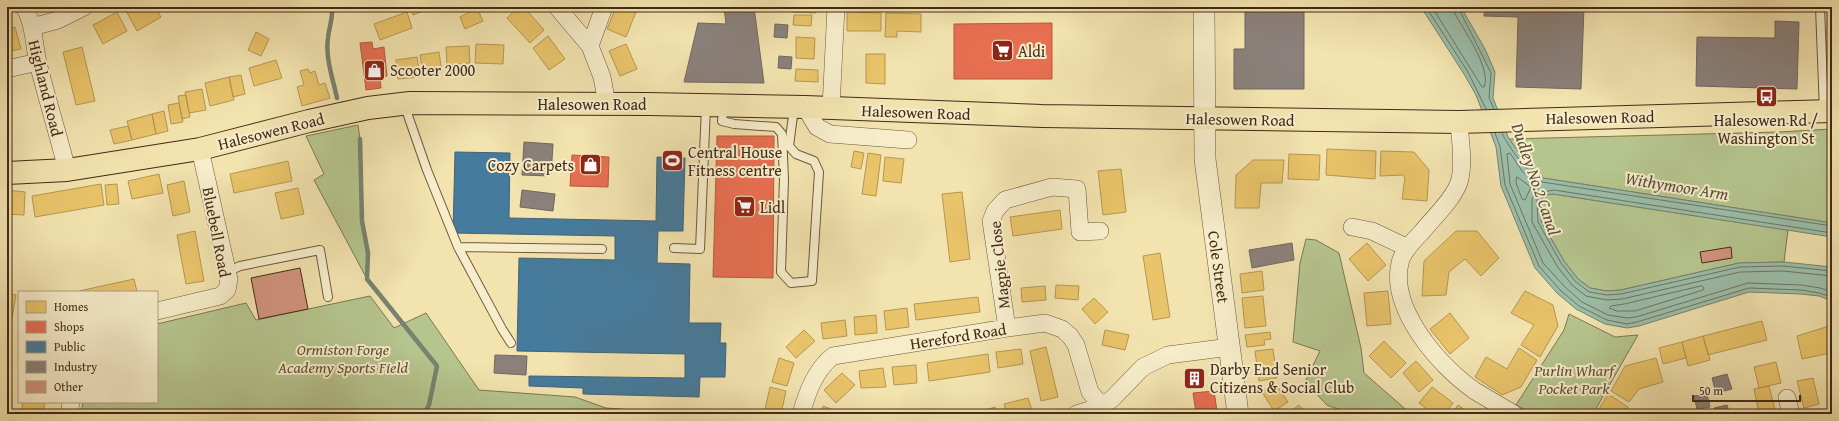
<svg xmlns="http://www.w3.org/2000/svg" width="1839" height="421" viewBox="0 0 1839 421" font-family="'Gentium Book Plus',serif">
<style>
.green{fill:#b6c58e;stroke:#7c7852}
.water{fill:#9bbeaa;stroke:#77836f}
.homes{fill:#e9c46a;stroke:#b79651}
.shops{fill:#e76f51;stroke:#b65a40}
.public{fill:#457b9d;stroke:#446375}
.industry{fill:#8a817c;stroke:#74675e}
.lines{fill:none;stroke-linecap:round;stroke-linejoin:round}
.shore{stroke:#6e7460;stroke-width:1}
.stream{stroke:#77836f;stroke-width:4.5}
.building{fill:#d2937d;stroke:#422a17}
.service-casing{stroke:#6e583d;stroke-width:10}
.minor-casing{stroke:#6e583d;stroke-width:18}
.tertiary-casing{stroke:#6e583d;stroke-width:22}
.primary-casing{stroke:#422a17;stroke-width:24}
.service{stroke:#f7edcb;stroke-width:8}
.minor{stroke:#f7edcb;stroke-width:17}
.tertiary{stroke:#f7edcb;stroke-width:21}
.primary{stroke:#f2e3af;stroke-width:22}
.labels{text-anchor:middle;stroke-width:4;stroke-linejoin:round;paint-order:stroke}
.poi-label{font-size:16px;fill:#422a17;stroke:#f7edcb;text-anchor:start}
.street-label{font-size:16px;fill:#422a17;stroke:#f7edcb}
.park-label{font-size:16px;font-style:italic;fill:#5f5135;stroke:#f7edcb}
.water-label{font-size:17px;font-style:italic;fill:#584f3c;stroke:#f7edcb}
</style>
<rect width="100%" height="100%" fill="#f2e3af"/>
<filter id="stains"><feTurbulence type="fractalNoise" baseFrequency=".005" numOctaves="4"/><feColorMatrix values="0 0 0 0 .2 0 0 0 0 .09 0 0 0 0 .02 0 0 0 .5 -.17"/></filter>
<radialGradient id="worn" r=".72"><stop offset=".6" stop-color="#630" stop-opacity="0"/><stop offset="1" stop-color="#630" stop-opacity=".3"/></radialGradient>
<!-- green -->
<path class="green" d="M358 125 360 139 362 221 368 253 367 279 314 180 324 174 306 136Z
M1832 129V223L1543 178 1529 166 1509 139 1779 132Z
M1553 194 1788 230 1784 262 1739 263 1621 290 1607 291 1590 288 1578 279 1564 261 1541 221V200L1545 195Z
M1306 239 1316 240 1339 253 1361 348 1364 373 1411 414H1351L1327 405 1305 382 1320 351 1293 342 1300 263Z
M370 296 394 328 426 313 479 390 575 397 606 408 690 414H81L83 402H157V324L246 303 256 320Z
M1569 314 1615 337 1638 335 1593 414H1534L1516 405 1564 330Z"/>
<!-- water -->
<path class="water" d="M1421 7H1461L1485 49 1495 72 1493 98 1509 139 1529 166 1543 178 1832 223V237L1553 194 1545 195 1541 200V221L1564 261 1578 279 1590 288 1607 291 1621 290 1739 263 1784 262 1832 267V301L1819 296 1801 294 1749 292 1639 326 1627 328 1605 324 1576 309 1557 293 1535 268 1501 186 1496 147 1476 95 1464 74Z"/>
<!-- homes -->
<path class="homes" d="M128 7H155L161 17 137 31 125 9Z
M410 7H425L426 10 413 15Z
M518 7H524L544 30 530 43 507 18Z
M616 7H638L626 37 607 29Z
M791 7H816V13L791 12Z
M477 8 483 21 465 29 460 17Z
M117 12 127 31 103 44 93 25Z
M407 12 412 28 380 40 374 24Z
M847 12 881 13V31H847Z
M886 13 921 14V32L897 31V37H885Z
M794 15H812L811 26 793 25Z
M15 27 21 49 7 52V29Z
M256 32 269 39 261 56 248 50Z
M548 36 565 59 549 70 533 48Z
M796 37 815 38 814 59 796 58Z
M476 44 504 45 503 64 475 63Z
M626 44 637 69 620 76 609 51Z
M469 46 470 63 447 65 446 47Z
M82 47 95 101 76 105 63 52Z
M439 52 442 72 423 75 420 55Z
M866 54H885V84L866 83Z
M417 57 420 77 398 79 396 60Z
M276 60 282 78 254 86 249 68Z
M308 69 310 73 315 71 319 85 325 83 330 98 302 106 297 87 304 85 300 71Z
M796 69 818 70V82L795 81Z
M241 75 245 94 233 97 229 77Z
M229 77 234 100 210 106 205 83Z
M202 89 206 110 189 113 185 92Z
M186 95 190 117 182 119 178 96Z
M179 103 183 122 171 124 168 105Z
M164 111 168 131 156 134 152 114Z
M152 114 156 134 132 140 127 121Z
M128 126 132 140 114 144 110 130Z
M1327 149 1376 151 1375 179 1326 175Z
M854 151 864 153 861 169 851 167Z
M1381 151 1414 152 1429 170 1427 201 1402 199 1405 178 1403 175 1380 176Z
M868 153 881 155 876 196 862 194Z
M1289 154 1320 155 1319 180 1288 179Z
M885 157 904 159 901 183 883 181Z
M1253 160H1284L1282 183H1261L1259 208H1235L1236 175Z
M288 161 292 181 234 193 230 174Z
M1121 169 1126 212 1103 215 1098 171Z
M159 174 163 193 132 199 128 181Z
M184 181 190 212 173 216 167 185Z
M101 184 104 205 35 217 32 196Z
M117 184 119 204 107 205 105 185Z
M298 188 304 214 281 219 275 193Z
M7 190 25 192 24 215 7 214Z
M962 192 970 259 950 262 942 194Z
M1060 210 1062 229 1013 236 1010 217Z
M195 231 204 281 186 284 177 235Z
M1456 231H1477L1499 258 1481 276 1465 259 1449 272 1446 295 1422 296 1424 261Z
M1367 243 1386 265 1368 281 1349 259Z
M1160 253 1170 317 1153 320 1143 256Z
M1262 271 1264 290 1242 293 1240 274Z
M134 279 137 292H79V291Z
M1056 285 1079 286 1078 300 1055 298Z
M1045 286 1046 300 1022 302 1021 288Z
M1388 291 1391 324 1367 326 1364 293Z
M1525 291 1553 305 1558 326 1540 357 1521 345 1534 325 1511 313Z
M7 293 16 295 12 318 7 317Z
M1263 296 1266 326 1245 328 1242 298Z
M978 297 980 312 916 320 914 304Z
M1094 298 1108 312 1095 324 1082 309Z
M907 308 909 327 886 330 884 311Z
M1450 313 1469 338 1450 354 1430 329Z
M876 315 877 333 855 335 854 317Z
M845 320 847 336 823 339 821 323Z
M1762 321 1767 340 1708 355 1703 336Z
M1829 326 1832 328V357L1826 354 1802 359 1797 336Z
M804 330 815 341 796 358 786 347Z
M1105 330 1129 335 1125 350 1102 345Z
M1270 332 1271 339 1264 340 1265 345 1247 347 1245 335Z
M1703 336 1710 360 1688 366 1682 342Z
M1384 341 1406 363 1391 378 1369 356Z
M1682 342 1686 358 1663 364 1659 348Z
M1046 347 1058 397 1041 401 1030 351Z
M1519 348 1537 360 1521 387 1502 395 1475 377 1486 357 1507 369Z
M1021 349 1023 364 998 368 996 352Z
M1273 349 1277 378 1259 381 1255 351Z
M988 354 990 372 929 381 927 363Z
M779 358 794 363 787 386 772 382Z
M1656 358 1663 382 1639 389 1629 402 1611 391 1625 366Z
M1416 361 1433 380 1419 392 1403 373Z
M1776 362 1781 383 1759 388 1754 367Z
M916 365 917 383 894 385 892 367Z
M883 368 886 387 861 388 859 371Z
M842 373 855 385 836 403 824 390Z
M1813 378 1819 404 1804 408 1797 381Z
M1276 384 1288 402 1274 411 1262 392Z
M1769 386 1775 410 1759 413 1754 389Z
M770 387 786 391 781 414H764Z
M1432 387 1453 403 1445 414H1433L1419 403Z
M1608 394 1628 407 1624 414H1596Z
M1028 398 1033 413 1007 414 1004 404Z
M23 402H45L43 414H21Z
M1299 405 1306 414H1287Z
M1458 405 1471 414H1452Z
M823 406 839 412V414H821Z
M995 407 997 414H973Z
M1818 409 1819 414H1807L1806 412Z"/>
<!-- shops -->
<path class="shops" d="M1052 23V79H954V24Z
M372 42 373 49 384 47 387 76 380 77 381 88 366 90 360 43Z
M717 136H774L773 278 713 277Z
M572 155 609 157 608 187 570 186Z
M1214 391 1217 411 1196 413 1193 393Z"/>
<!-- public -->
<path class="public" d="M455 152 510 153 509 218 656 221 657 157 685 158 683 231H658L657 263 690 264 689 323H721L720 343H726L725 377H700L699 397 583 394V388L529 386V376L685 378V354L517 351 519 258 615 260V236L453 233Z"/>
<!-- industry -->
<path class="industry" d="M724 7H754L764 83 684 82 698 23 726 24Z
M1245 7H1304V89H1234V49H1245Z
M1485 7H1584L1581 89 1516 87 1518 17 1484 16Z
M1775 21 1799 22 1797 89 1696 86 1697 37 1775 38Z
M775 24 788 25 787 38 774 37Z
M779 56 792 57 791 69 778 68Z
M524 142 553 144 551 176 522 175Z
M522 190 555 194 553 211 520 207Z
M1292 243 1294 260 1252 268 1249 250Z
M495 355 527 356 526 375 494 373Z
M1727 374 1732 389 1716 393 1712 378Z
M1707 394 1710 407 1697 409 1694 396Z
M1727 405 1730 414H1715L1714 408Z"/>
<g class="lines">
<!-- shore -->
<path class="shore" d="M1426 7 1468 72 1486 109
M1432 7 1482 87H1484C1492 69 1463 29 1454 12L1453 7
M1458 7 1491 73 1489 98 1494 109
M1495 133 1500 146 1505 185 1539 266 1560 290 1579 306 1607 320 1627 324 1637 322 1749 288 1801 290 1819 293 1832 297
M1502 133C1508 147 1529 174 1542 182L1832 226
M1517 177 1531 187 1525 200 1522 199 1516 183Z
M1832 233 1554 190 1543 192 1537 200 1538 222 1561 263 1575 281 1589 292 1607 295 1621 294 1740 267 1783 266 1832 271
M1832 276 1783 271 1740 272 1622 299 1607 300 1586 296 1572 285 1557 266 1532 222V199L1539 186 1522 171 1510 153 1507 154 1510 184 1543 263 1564 286 1582 302 1608 315 1627 318 1636 317 1748 283 1801 285 1820 288 1832 292
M1702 286 1704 288 1703 290 1635 311H1617L1609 308 1611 306 1624 304Z"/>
<!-- stream -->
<path class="stream" d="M332 7C333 19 329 27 328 38 325 57 333 79 337 98
M360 139 362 221 368 253 367 279 437 366 429 405 424 414"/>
</g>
<!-- building -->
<path class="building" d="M1731 247 1732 258 1702 263 1700 252Z
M300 268 308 309 259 319 251 278Z
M1203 371 1204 384 1186 385 1185 373Z"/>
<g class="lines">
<defs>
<path id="service" d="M1820 7 1824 111
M404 104 427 170 458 247 602 249
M724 106 722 121 734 124 776 127 782 134 784 179 781 272 791 283 812 281 819 172 814 161 796 154 789 146 794 108
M458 247 502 329 511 343
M674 248 700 249 706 106
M227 272 240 266 320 250 328 297"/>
<path id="minor" d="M24 7C34 23 34 45 38 63 47 99 58 134 67 170
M557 7 590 46 602 77 607 104
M32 27 58 20 84 7
M590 46 604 7
M7 69 38 62
M805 107 817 127 830 134 908 140
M831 108 836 7
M1459 122C1460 140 1464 161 1460 179 1456 197 1432 219 1421 233 1413 241 1402 252 1400 263 1389 309 1440 367 1475 391 1488 399 1501 406 1514 414
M1352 227 1372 231 1408 248
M157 311 220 296 227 290 229 279 200 149
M1007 328 991 221 995 211 1005 200 1052 187 1077 189 1080 232 1100 231
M1787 398 1791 414
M69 414 71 402
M801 414C807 393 815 370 833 356L1007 328 1045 323 1062 329 1070 336 1076 345 1090 392 1102 406
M1076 414 1102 406 1112 399 1143 367 1168 355 1230 347"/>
<path id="tertiary" d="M1204 7 1205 159 1238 414"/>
<path id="primary" d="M7 173 67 170 200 149 309 121 368 108 410 103 648 104 805 107 1042 116 1459 122 1832 111"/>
</defs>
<!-- service casing -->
<use href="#service" class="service-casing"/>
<!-- minor casing -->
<use href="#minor" class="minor-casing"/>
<!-- tertiary casing -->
<use href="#tertiary" class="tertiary-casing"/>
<!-- primary casing -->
<use href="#primary" class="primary-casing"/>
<!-- service -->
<use href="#service" class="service"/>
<!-- minor -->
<use href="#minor" class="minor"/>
<!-- tertiary -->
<use href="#tertiary" class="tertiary"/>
<!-- primary -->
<use href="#primary" class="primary"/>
</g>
<!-- icons -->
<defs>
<symbol id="supermarket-square" viewBox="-11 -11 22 22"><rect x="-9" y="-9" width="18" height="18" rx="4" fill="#8f2418" stroke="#f7edcb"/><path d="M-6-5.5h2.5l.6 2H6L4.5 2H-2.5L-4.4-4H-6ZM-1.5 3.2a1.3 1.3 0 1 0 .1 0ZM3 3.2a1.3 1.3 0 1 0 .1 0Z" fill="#fff"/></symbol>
<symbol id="shop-square" viewBox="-11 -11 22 22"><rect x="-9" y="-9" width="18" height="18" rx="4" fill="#8f2418" stroke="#f7edcb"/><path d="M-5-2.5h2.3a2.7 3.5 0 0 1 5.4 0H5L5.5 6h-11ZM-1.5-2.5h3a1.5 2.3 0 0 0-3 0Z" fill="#fff"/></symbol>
<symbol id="bus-square" viewBox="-11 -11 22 22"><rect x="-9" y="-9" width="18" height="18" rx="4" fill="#8f2418" stroke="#f7edcb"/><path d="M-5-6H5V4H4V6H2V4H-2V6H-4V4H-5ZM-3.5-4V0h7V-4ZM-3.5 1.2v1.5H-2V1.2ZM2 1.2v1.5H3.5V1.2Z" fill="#fff"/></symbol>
<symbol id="stadium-square" viewBox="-11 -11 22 22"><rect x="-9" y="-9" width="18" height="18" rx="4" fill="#8f2418" stroke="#f7edcb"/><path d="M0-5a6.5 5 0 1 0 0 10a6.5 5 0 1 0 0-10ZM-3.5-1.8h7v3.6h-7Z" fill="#fff"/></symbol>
<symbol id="building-square" viewBox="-11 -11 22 22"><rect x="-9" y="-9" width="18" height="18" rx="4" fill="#8f2418" stroke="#f7edcb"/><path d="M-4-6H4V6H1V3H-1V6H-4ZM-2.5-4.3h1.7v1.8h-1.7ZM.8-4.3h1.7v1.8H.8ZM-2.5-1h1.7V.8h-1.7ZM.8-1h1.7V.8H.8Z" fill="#fff"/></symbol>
</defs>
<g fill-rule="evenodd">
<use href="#supermarket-square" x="990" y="38" width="25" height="25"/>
<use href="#shop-square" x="362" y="58" width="25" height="25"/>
<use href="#bus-square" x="1754" y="84" width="25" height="25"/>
<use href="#stadium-square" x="660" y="148" width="25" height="25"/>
<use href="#shop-square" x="578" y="152" width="25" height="25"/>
<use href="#supermarket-square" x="732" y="194" width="25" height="25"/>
<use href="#building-square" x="1182" y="366" width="25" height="25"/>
</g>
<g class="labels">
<!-- poi labels -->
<g class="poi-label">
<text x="1018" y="57">Aldi</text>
<text x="390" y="76">Scooter 2000</text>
<text x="1766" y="126" text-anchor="middle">Halesowen Rd /<tspan x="1766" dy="18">Washington St</tspan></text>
<text x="688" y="158">Central House<tspan x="688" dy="18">Fitness centre</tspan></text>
<text x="574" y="171" text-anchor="end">Cozy Carpets</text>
<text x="760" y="213">Lidl</text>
<text x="1210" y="375">Darby End Senior<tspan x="1210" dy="18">Citizens &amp; Social Club</tspan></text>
</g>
<!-- street labels -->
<g class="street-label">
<text transform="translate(46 88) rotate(76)" y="6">Highland Road</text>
<text x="592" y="110">Halesowen Road</text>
<text transform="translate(916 112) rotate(2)" y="6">Halesowen Road</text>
<text transform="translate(1600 117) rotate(-1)" y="6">Halesowen Road</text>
<text transform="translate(1240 119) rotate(1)" y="6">Halesowen Road</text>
<text transform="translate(271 131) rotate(-14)" y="6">Halesowen Road</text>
<text transform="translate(217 232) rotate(79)" y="6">Bluebell Road</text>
<text transform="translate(999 265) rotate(-96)" y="6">Magpie Close</text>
<text transform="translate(1219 267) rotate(82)" y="6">Cole Street</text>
<text transform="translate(958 336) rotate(-9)" y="6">Hereford Road</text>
</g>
<!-- park labels -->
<g class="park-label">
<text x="343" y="355">Ormiston Forge<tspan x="343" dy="18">Academy Sports Field</tspan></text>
<text x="1574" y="376">Purlin Wharf<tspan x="1574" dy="18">Pocket Park</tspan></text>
</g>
<!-- water labels -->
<g class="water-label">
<text transform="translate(1536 179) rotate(71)" y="6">Dudley No.2 Canal</text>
<text transform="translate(1677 186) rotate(9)" y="6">Withymoor Arm</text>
</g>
</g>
<!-- margin -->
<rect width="1839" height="421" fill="none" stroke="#f2e3af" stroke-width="24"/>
<rect x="8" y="8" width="1823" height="405" fill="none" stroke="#422a17" stroke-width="2"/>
<rect x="12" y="12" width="1815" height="397" fill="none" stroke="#422a17"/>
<!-- legend -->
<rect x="18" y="291" width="140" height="112" fill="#f7edcb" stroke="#af9f83"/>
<rect x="26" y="301" width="20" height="12" fill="#e9c46a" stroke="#af9f83"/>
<text x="54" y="311" font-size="12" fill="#422a17">Homes</text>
<rect x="26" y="321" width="20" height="12" fill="#e76f51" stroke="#af9f83"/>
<text x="54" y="331" font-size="12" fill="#422a17">Shops</text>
<rect x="26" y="341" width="20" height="12" fill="#457b9d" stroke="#af9f83"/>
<text x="54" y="351" font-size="12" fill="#422a17">Public</text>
<rect x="26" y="361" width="20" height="12" fill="#8a817c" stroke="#af9f83"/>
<text x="54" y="371" font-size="12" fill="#422a17">Industry</text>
<rect x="26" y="381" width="20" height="12" fill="#d2937d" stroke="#af9f83"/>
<text x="54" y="391" font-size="12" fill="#422a17">Other</text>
<!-- scale -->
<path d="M1693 395v6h107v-6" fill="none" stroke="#422a17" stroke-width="2"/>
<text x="1699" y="395" font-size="12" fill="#422a17" stroke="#f7edcb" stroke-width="3" paint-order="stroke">50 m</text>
<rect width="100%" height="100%" filter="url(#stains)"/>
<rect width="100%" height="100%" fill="url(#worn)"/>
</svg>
